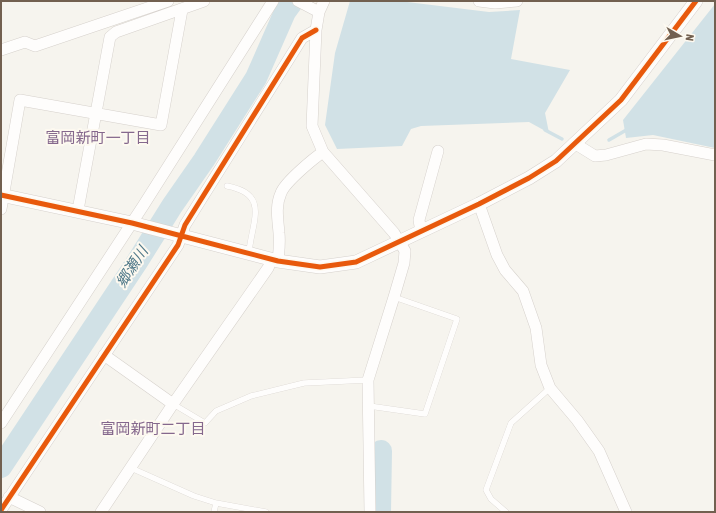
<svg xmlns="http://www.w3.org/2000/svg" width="716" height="513" viewBox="0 0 716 513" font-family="'Asap Condensed','Noto Sans JP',sans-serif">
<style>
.water{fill:#d1e1e6}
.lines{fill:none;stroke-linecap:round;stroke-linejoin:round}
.stream{stroke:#d1e1e6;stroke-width:3.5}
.river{stroke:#d1e1e6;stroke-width:22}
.service-casing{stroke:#d6d1cc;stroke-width:6}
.minor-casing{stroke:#d6d1cc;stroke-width:12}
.tertiary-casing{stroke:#d6d1cc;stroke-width:14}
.service{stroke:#fefdfc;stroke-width:5.5}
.minor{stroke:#fefdfc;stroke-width:11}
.tertiary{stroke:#fefdfc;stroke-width:13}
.cycleway-casing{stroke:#fdf9f0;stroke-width:8}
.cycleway{stroke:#e8590c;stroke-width:5}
.labels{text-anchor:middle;stroke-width:4;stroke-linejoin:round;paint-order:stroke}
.neighbourhood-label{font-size:15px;fill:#85688d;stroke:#fdf9f0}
.water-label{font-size:15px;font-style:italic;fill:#507989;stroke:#fdf9f0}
</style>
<rect width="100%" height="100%" fill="#f6f4ee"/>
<!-- water -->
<path class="water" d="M350 1H399L489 12 520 10 511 59 570 70 545 113 549 133 529 122 421 126 411 129 402 146 337 149 325 125 335 53Z
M715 4V148L653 135 626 138 623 120Z"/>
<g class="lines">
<!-- stream -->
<path class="stream" d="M545 130 562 139
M609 140 628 129"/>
<!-- river -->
<path class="river" d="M1 467 137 262 172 206 204 160 256 78 285 12 293 1
M380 512 381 451"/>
<defs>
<path id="service" d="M227 186C270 194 252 221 249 252
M173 404 205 423 216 411 251 396 304 383 368 380
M369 406 425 414 457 319 394 297
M131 468 194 496 216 503 266 512
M214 512 216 503
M506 512 491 499 486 490 511 423 550 388"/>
<path id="minor" d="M298 1 319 12
M324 1 319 12 316 30 312 126 323 152 394 233 405 251 404 263 394 297 368 380 370 512
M479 1 495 3 517 1
M1 50 25 42 35 46 168 1
M574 143 595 156 606 155 646 144 663 145 715 155
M479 204 497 255 505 270 523 291 536 328 541 365 550 388 577 420 599 451 626 512
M1 209 20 100 161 125 182 10
M78 210 110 37 116 32 204 1
M421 232 419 220 438 151
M278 261C279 252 280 242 279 233 278 220 275 206 281 193 285 182 313 159 323 152
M104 355 173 404
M1 423 143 206 273 1
M9 497 40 512
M1 510 178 245 185 225 302 38 316 30
M101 512 173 404 268 268 272 259"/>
<path id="tertiary" d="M1 195 132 223 278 261 320 267 356 262 479 204 529 178 556 161 621 100 696 1"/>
</defs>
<!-- service casing -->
<use href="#service" class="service-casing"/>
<!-- minor casing -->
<use href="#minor" class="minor-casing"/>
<!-- tertiary casing -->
<use href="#tertiary" class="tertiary-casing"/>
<!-- service -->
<use href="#service" class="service"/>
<!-- minor -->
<use href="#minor" class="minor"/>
<!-- tertiary -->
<use href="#tertiary" class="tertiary"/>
<defs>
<path id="cycleway" d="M1 195 132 223 278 261 320 267 356 262 479 204 529 178 556 161 621 100 696 1
M1 510 178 245 185 225 302 38 316 30"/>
</defs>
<!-- cycleway casing -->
<use href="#cycleway" class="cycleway-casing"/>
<!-- cycleway -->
<use href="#cycleway" class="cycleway"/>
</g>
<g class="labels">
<!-- neighbourhood labels -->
<g class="neighbourhood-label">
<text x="98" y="143">富岡新町一丁目</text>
<text x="153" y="434">富岡新町二丁目</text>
</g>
<!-- water labels -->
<g class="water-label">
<text transform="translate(132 267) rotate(-57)" y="5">郷瀬川</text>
</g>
</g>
<!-- border -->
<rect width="716" height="513" fill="none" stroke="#726050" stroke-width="4"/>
<!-- north arrow -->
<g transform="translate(680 36) rotate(99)" stroke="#fdf9f0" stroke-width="3" paint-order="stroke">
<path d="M0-3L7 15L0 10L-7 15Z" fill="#726050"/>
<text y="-6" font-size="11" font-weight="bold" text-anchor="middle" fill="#726050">N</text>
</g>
</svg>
